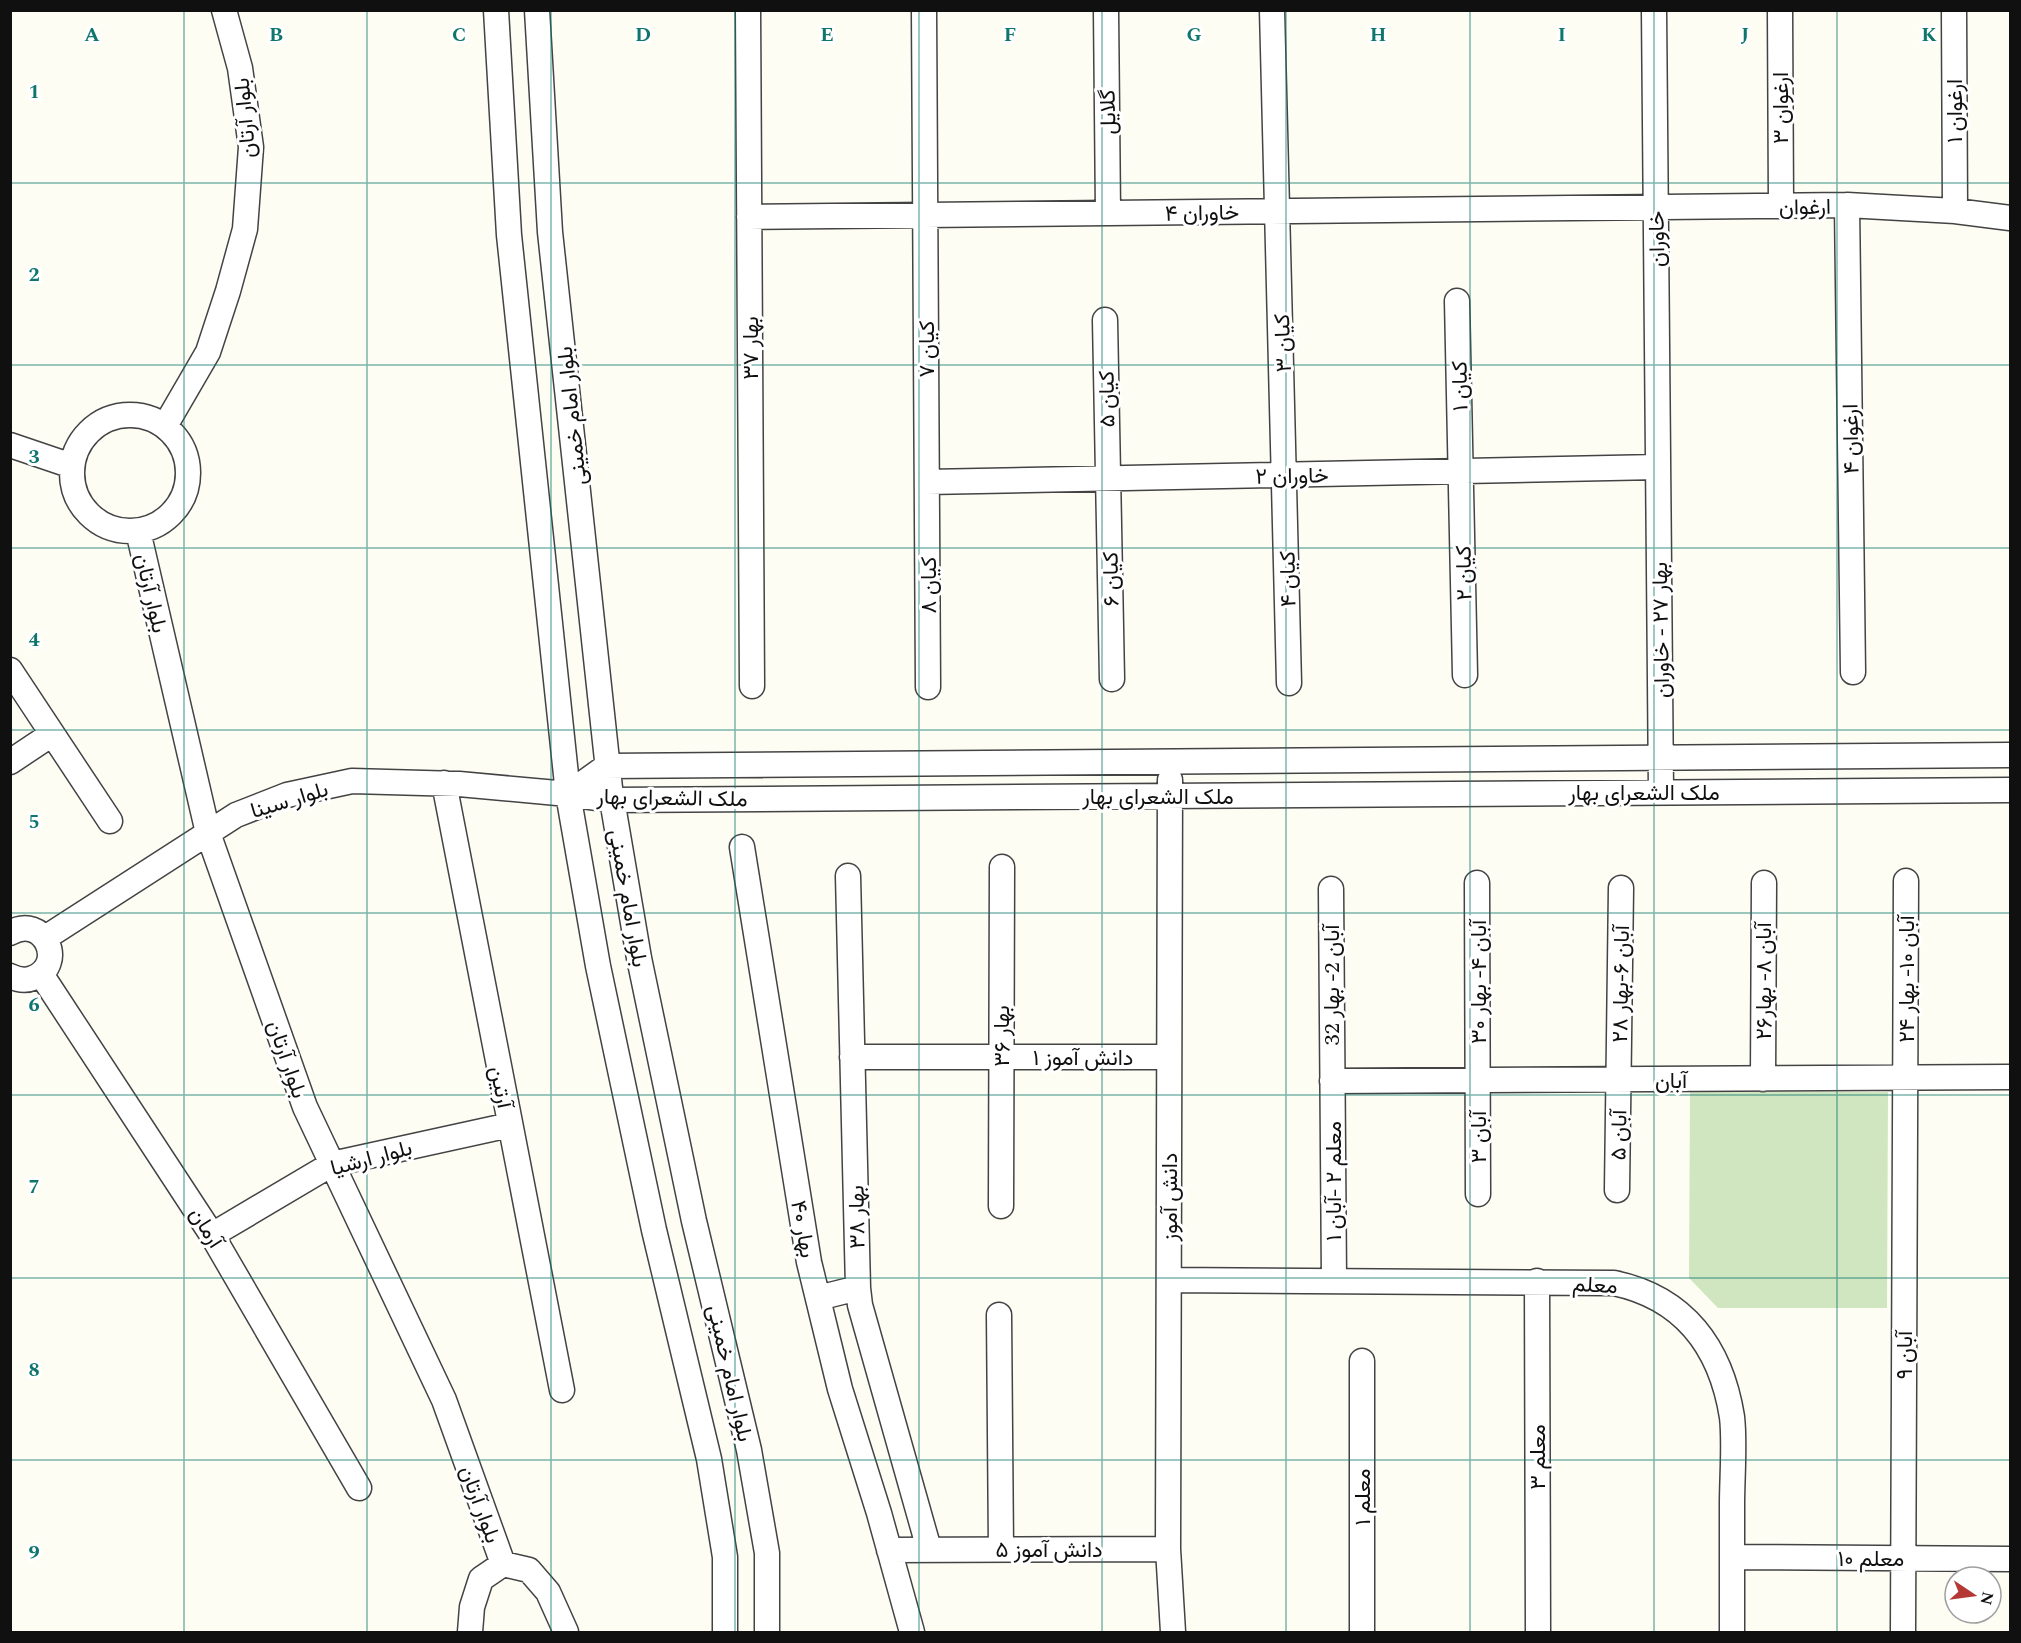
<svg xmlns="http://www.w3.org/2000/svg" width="2021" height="1643" viewBox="0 0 2021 1643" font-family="Spectral,Vazirmatn,serif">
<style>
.green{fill:#d0e6c0}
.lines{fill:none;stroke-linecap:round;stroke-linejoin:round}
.minor-casing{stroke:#434343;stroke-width:27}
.minor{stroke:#fff;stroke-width:24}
.grid{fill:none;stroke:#0f766e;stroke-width:1.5;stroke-opacity:0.55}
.labels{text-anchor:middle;stroke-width:6;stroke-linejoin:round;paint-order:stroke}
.street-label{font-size:22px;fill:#101010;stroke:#fff}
.grid-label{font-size:20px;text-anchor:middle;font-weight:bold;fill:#0f766e;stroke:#fff;stroke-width:6;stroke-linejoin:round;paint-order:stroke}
</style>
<rect width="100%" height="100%" fill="#fefdf4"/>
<!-- green -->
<path class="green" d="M1690 1091 1888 1092 1887 1308H1718L1689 1278Z"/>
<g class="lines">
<defs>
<path id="minor" d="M496 10 509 235 568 794 598 966 654 1230 709 1459 725 1557V1632
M537 10 550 232 610 788 639 958 694 1221 749 1450 767 1553V1632
M748 10 752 686
M924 10 928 687
M1106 10 1108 213
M1272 10 1289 683
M1654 10 1661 792
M1780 10 1781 206
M1954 10 1955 211
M1847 205 1853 672
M749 217 1847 205 1955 211 2010 218
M1457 301 1465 675
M1105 320 1112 679
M72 473a58 58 0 1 1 116 0a58 58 0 1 1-116 0Z
M165 426 208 352 228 291 245 229 251 147 240 68 224 10
M10 445 72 466
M927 482 1658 467
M138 531 208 833 305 1107 444 1400 503 1564
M10 670 110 821
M10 762 52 734
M1170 780 1168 1549 1173 1632
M444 783 562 1390
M568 794 607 766 2010 755
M742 847 809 1262 840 1389 879 1513 912 1632
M848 876 858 1288 860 1305 929 1549
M1477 883 1478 1194
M1331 889 1334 1280
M10 933C43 913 68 964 33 978 26 981 18 980 10 976
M45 938 236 815 287 795 352 781 459 784 568 794 612 800 2010 790
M41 974 212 1235 359 1488
M852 1057H1169
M1763 1079 1764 883
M1332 1081 2010 1077
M1617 1190 1621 888
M1001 1206 1002 867
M212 1235 332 1164 510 1125
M1169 1280 1614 1283C1685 1298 1721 1348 1732 1417 1735 1442 1732 1479 1732 1504 1732 1547 1732 1590 1732 1632
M1537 1281 1538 1632
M818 1298 858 1288
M999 1315 1001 1549
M889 1550 1168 1549
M1732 1557 2010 1559
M470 1632 472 1607 481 1579 503 1564 529 1570 548 1592 566 1632
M1362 1632V1361
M1903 1632 1906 881"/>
</defs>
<!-- minor casing -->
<use href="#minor" class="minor-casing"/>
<!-- minor -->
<use href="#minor" class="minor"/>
</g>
<!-- grid -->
<path class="grid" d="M184 10V1632M367 10V1632M551 10V1632M735 10V1632M919 10V1632M1102 10V1632M1286 10V1632M1470 10V1632M1654 10V1632M1837 10V1632M10 183H2010M10 365H2010M10 548H2010M10 730H2010M10 913H2010M10 1095H2010M10 1278H2010M10 1460H2010"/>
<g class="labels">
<!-- street labels -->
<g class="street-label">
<text transform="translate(1780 108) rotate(-90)" y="8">ارغوان ۳</text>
<text transform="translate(1954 111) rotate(-90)" y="8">ارغوان ۱</text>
<text transform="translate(1107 112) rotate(-91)" y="8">گلایل</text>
<text transform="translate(244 118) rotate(-95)" y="8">بلوار آرتان</text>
<text transform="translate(1805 206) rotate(-1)" y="8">ارغوان</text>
<text transform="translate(1202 212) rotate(-1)" y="8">خاوران ۴</text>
<text transform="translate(1656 239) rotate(-91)" y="8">خاوران</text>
<text transform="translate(1282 343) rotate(-92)" y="8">کیان ۳</text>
<text transform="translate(750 348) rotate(-90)" y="8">بهار ۳۷</text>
<text transform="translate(926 349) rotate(-90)" y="8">کیان ۷</text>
<text transform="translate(1459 386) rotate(-91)" y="8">کیان ۱</text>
<text transform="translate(1106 399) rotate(-91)" y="8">کیان ۵</text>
<text transform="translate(571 416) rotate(-96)" y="8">بلوار امام خمینی</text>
<text transform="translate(1850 439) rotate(-91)" y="8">ارغوان ۴</text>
<text transform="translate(1292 475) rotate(-1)" y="8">خاوران ۲</text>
<text transform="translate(1463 573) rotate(-91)" y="8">کیان ۲</text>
<text transform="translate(1110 579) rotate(-91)" y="8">کیان ۶</text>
<text transform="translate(1287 579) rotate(-91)" y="8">کیان ۴</text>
<text transform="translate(928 585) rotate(-90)" y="8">کیان ۸</text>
<text transform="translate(152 593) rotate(77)" y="8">بلوار آرتان</text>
<text transform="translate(1660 630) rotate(-91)" y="8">بهار ۲۷ - خاوران</text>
<text x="1644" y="800">ملک الشعرای بهار</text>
<text x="1158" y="804">ملک الشعرای بهار</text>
<text transform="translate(672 797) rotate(1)" y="8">ملک الشعرای بهار</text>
<text transform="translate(289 799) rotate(-17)" y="8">بلوار سینا</text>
<text transform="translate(629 898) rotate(80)" y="8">بلوار امام خمینی</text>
<text transform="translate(1906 979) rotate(-90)" y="8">آبان ۱۰- بهار ۲۴</text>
<text transform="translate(1763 981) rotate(-90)" y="8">۲۶آبان ۸- بهار</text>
<text transform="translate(1478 982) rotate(-90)" y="8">آبان ۴- بهار ۳۰</text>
<text transform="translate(1620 984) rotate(-89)" y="8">آبان ۶-بهار ۲۸</text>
<text transform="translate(1331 985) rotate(-90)" y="8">آبان 2- بهار 32</text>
<text transform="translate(1001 1036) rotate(-90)" y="8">بهار ۳۶</text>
<text x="1083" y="1065">دانش آموز ۱</text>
<text transform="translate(288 1059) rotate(71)" y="8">بلوار آرتان</text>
<text x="1671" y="1088">آبان</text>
<text transform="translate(502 1087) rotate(79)" y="8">آرتین</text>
<text transform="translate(1618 1135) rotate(-89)" y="8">آبان ۵</text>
<text transform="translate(1478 1137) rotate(-90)" y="8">آبان ۳</text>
<text transform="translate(371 1157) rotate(-15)" y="8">بلوار ارشیا</text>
<text transform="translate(1333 1181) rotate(-90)" y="8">معلم ۲ -آبان ۱</text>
<text transform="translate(1169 1197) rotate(-90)" y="8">دانش آموز</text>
<text transform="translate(856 1217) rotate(-91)" y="8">بهار ۳۸</text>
<text transform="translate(207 1227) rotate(58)" y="8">آرمان</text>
<text transform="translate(804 1229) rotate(80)" y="8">بهار ۴۰</text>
<text transform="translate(1595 1284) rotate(3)" y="8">معلم</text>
<text transform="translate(1904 1355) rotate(-90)" y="8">آبان ۹</text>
<text transform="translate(731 1373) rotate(77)" y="8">بلوار امام خمینی</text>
<text transform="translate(1537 1457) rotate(-90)" y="8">معلم ۳</text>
<text transform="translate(1362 1497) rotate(-90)" y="8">معلم ۱</text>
<text transform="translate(481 1504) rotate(70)" y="8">بلوار آرتان</text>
<text x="1049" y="1557">دانش آموز ۵</text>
<text x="1871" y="1566">معلم ۱۰</text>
</g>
</g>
<g class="grid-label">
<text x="92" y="41">A</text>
<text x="276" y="41">B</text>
<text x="459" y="41">C</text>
<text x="643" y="41">D</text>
<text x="827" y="41">E</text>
<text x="1010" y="41">F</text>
<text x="1194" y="41">G</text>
<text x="1378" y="41">H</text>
<text x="1562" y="41">I</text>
<text x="1745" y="41">J</text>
<text x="1929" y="41">K</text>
<text x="34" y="98">1</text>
<text x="34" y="281">2</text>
<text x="34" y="463">3</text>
<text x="34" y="646">4</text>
<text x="34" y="828">5</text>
<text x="34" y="1011">6</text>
<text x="34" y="1193">7</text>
<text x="34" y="1376">8</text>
<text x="34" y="1559">9</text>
</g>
<!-- border -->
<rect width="2021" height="1643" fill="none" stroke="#101010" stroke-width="24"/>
<!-- north arrow -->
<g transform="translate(1973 1595) rotate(103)"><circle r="28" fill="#ffffff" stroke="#9f9f9f" stroke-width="1.5"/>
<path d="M0-4.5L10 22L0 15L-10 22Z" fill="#b43934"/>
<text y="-9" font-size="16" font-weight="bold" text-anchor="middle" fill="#101010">N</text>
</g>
</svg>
